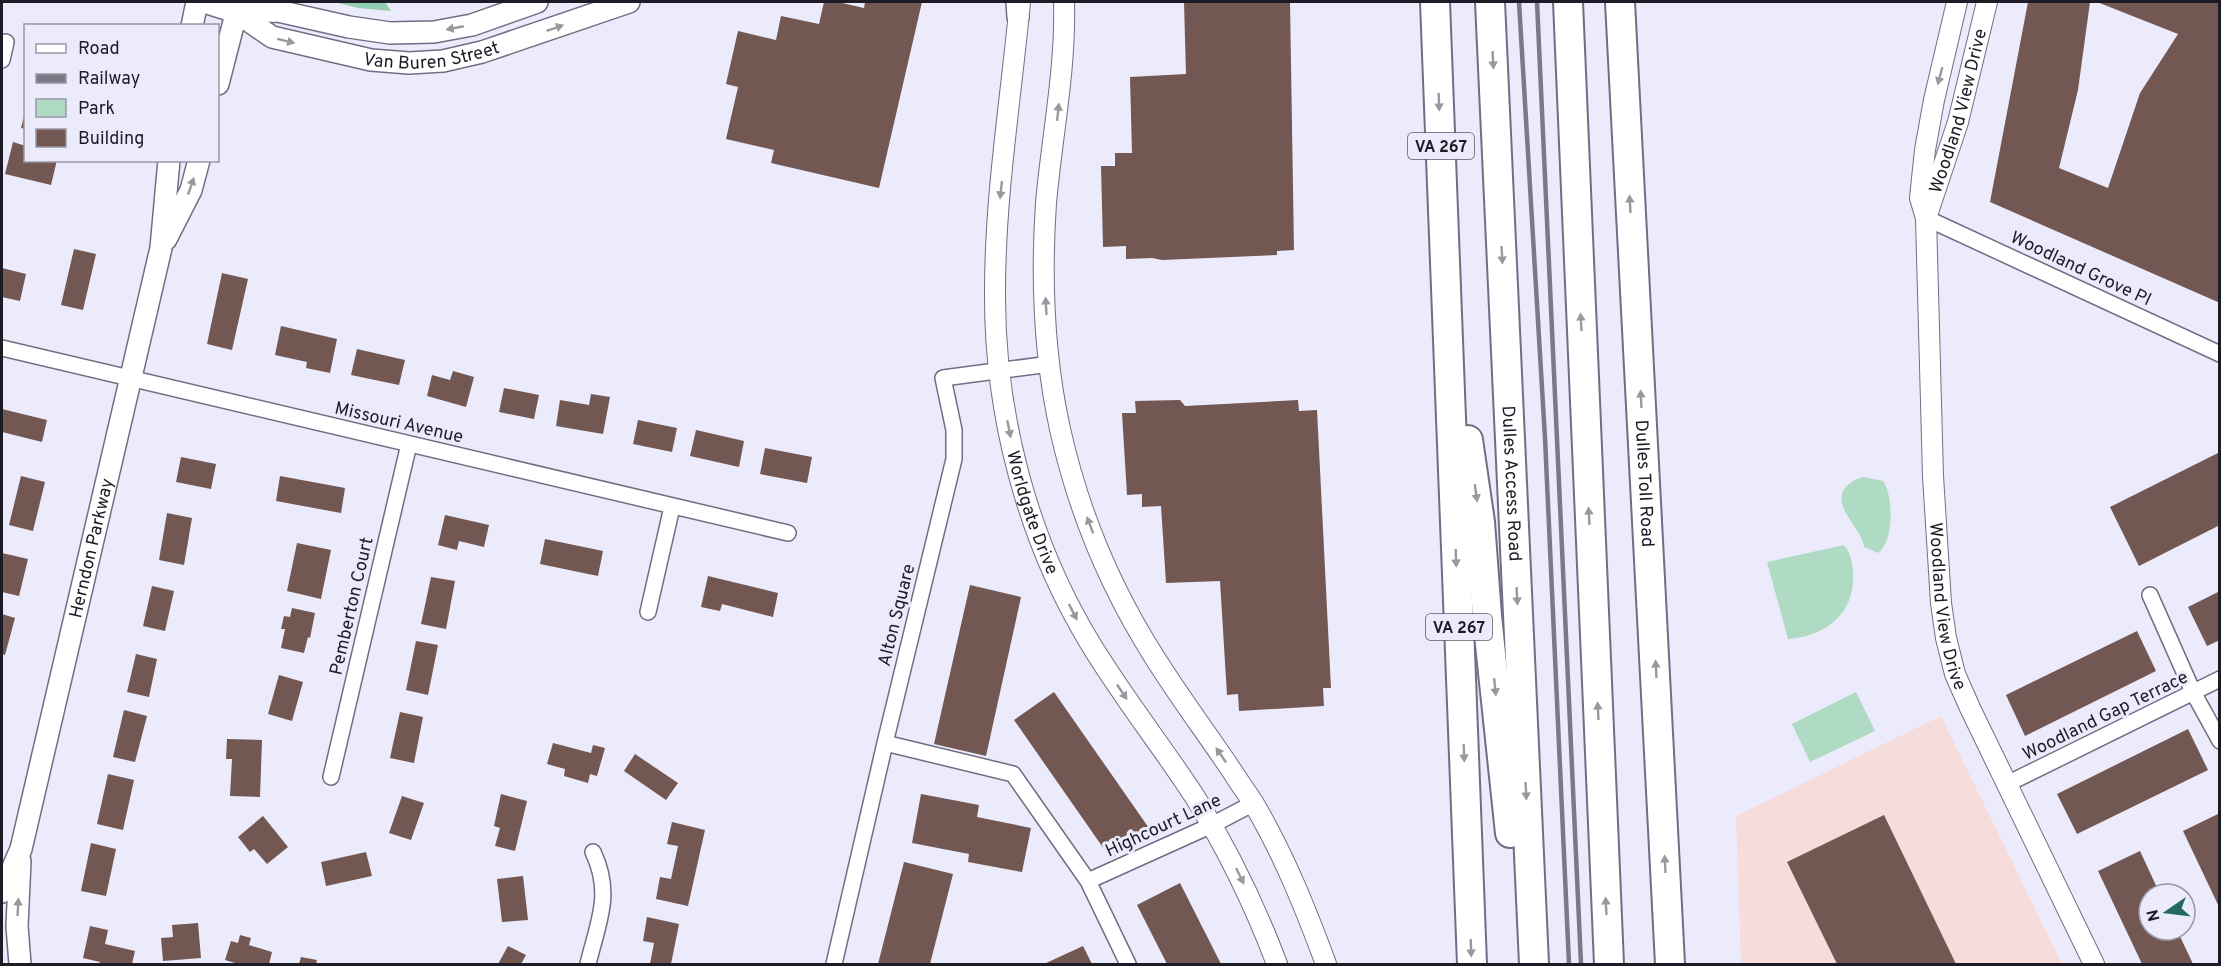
<svg xmlns="http://www.w3.org/2000/svg" width="2221" height="966" viewBox="0 0 2221 966" font-family="Overpass,sans-serif">
<style>
.commercial{fill:#f7dcdc}
.green{fill:#afdbc4}
.forest{fill:#92cfb1}
.building{fill:#725753}
.lines{fill:none;stroke-linecap:round;stroke-linejoin:round}
.minor-casing{stroke:#706e85;stroke-width:18}
.tertiary-casing{stroke:#706e85;stroke-width:22}
.secondary-casing{stroke:#706e85;stroke-width:24}
.motorway-casing{stroke:#706e85;stroke-width:32}
.minor{stroke:#fff;stroke-width:15}
.tertiary{stroke:#fff;stroke-width:20}
.secondary{stroke:#fff;stroke-width:21}
.motorway{stroke:#fff;stroke-width:28}
.rail{stroke:#7a7985;stroke-width:4.5}
.oneway{fill:#99999d}
.labels{text-anchor:middle;stroke-width:6;stroke-linejoin:round;paint-order:stroke}
.shield{fill:#ecebfb;stroke:#5b5a66;stroke-width:1.5}
.shield-label{font-size:16px;font-weight:bold;fill:#1d1c26}
.street-label{font-size:18px;fill:#1d1c26;stroke:#ecebfb}
</style>
<rect width="100%" height="100%" fill="#ecebfb"/>
<!-- commercial -->
<path class="commercial" d="M1941 716 2062 964H1741L1736 816Z"/>
<!-- green -->
<path class="green" d="M1865 477 1883 481C1894 497 1894 541 1878 553L1864 547C1862 528 1831 507 1845 488 1850 482 1857 478 1865 477Z
M1844 545C1851 553 1853 564 1853 575 1855 614 1824 637 1788 639L1767 562Z
M1856 692 1875 731 1810 762 1792 724Z"/>
<!-- forest -->
<path class="forest" d="M335 2H385L391 11 358 8Z"/>
<!-- building -->
<path class="building" d="M824 2H838L864 8 865 2H922L879 188 771 163 774 150 726 139 738 87 726 84 738 31 776 40 781 16 819 24Z
M1184 2H1290L1294 250 1277 251V255L1162 260 1152 258 1126 259V246L1103 247 1101 166H1115V153H1132L1130 77 1186 74Z
M2028 2H2090L2078 90 2059 168 2108 188 2140 93 2178 34 2097 2H2220V303L1990 202Z
M25 112H26V129L21 128Z
M13 142 26 146V160H57L51 185 5 174Z
M74 249 96 254 83 310 61 305Z
M2 268 26 274 20 301 2 297Z
M222 273 248 279 232 350 207 344Z
M281 326 337 339 330 373 306 368 307 362 275 355Z
M357 349 405 360 399 385 351 375Z
M453 371 474 377 466 407 427 396 432 375 450 380Z
M504 388 539 395 534 419 499 412Z
M591 394 610 397 603 434 556 426 560 400 589 405Z
M1180 400 1185 406 1298 400 1299 411 1317 410 1331 688H1323L1324 706 1239 711 1238 694 1227 695 1220 581 1166 583 1161 506 1142 507V494L1127 495 1122 413H1136L1135 401Z
M2 409 47 420 42 442 2 432Z
M638 420 677 428 672 452 633 444Z
M696 430 744 441 739 467 690 456Z
M765 448 812 457 807 483 760 474Z
M2220 452V525L2139 566 2110 507Z
M181 457 216 464 211 489 176 482Z
M21 476 45 482 33 531 9 525Z
M280 476 345 488 341 513 276 501Z
M167 513 192 518 184 565 159 560Z
M445 515 489 525 484 547 459 541 457 550 438 545Z
M545 539 603 551 598 576 540 564Z
M297 543 331 550 321 599 287 591Z
M2 553 28 559 19 596 2 592Z
M708 576 778 593 773 617 722 604 720 611 701 607Z
M431 577 455 581 446 629 421 624Z
M970 585 1021 597 986 756 934 744Z
M152 586 174 591 165 631 143 626Z
M2220 591V640L2207 646 2188 607Z
M292 608 315 613 310 638 308 637 304 653 281 648 285 629H281L284 616 290 617Z
M2 614 15 618 5 655 2 654Z
M2137 631 2156 671 2025 736 2006 695Z
M416 641 438 645 428 695 406 690Z
M136 654 157 659 149 697 127 692Z
M279 675 303 682 292 721 268 714Z
M1054 692 1151 831 1111 859 1014 720Z
M124 710 147 716 135 762 113 757Z
M400 712 423 717 414 763 390 758Z
M2188 729 2208 770 2077 834 2057 794Z
M227 739 262 740 260 797 230 796 232 759H226Z
M553 743 591 753 593 745 605 748 597 776 590 774 588 783 564 776 565 769 547 764Z
M635 754 678 783 666 800 624 771Z
M108 774 134 780 123 830 97 824Z
M501 794 527 801 515 851 495 846 500 828 494 826Z
M921 794 979 805 977 817 1031 828 1022 872 968 862 969 854 912 843Z
M402 796 424 803 411 840 389 833Z
M2220 813V909L2183 831Z
M1884 815 1956 964H1837L1787 862Z
M263 816 288 847 267 864 254 849 250 852 238 837Z
M672 822 705 830 688 906 656 899 660 877 671 879 678 846 667 844Z
M91 843 116 849 106 896 81 891Z
M2140 851 2160 894H2149V930H2177L2193 964H2142L2098 871Z
M366 852 372 876 326 886 321 862Z
M904 862 953 874 930 964H878Z
M523 876 528 920 502 922 497 879Z
M1180 883 1221 964H1167L1137 905Z
M647 917 679 924 671 964H650L654 943 643 941Z
M198 923 201 958 163 961 161 938 173 937 172 925Z
M90 926 108 930 105 944 135 951 132 964H99L100 962 83 958Z
M240 935 251 938 249 945 272 952 269 964H234L235 963 225 960 231 941 238 943Z
M508 946 526 955 521 964H498Z
M1083 946 1092 964H1044Z
M301 957 317 960 316 964H299Z"/>
<g class="lines">
<defs>
<path id="minor" d="M2 60 6 42
M1926 218 2220 354
M2 348 788 533
M2150 595 2193 692 2220 741
M648 612 672 507
M885 743 1013 774 1088 881 1128 964
M331 777 409 444
M2007 784 2220 679
M1088 881 1212 825 1254 803
M588 964C598 922 613 894 593 852
M834 964 885 743 954 459V430L943 378 1050 364"/>
<g id="tertiary">
<path id="s1" d="M1020 2C1011 98 995 195 995 291 994 413 1027 539 1090 643 1122 696 1161 745 1195 797 1228 850 1255 906 1277 964"/>
<path d="M1064 2C1066 69 1052 135 1046 203 1041 277 1044 356 1060 429 1078 510 1111 589 1155 658 1180 698 1208 735 1234 774 1240 784 1248 794 1254 804 1284 855 1306 910 1326 964"/>
<path id="s2" d="M1957 2 1934 100 1925 150 1920 198 1926 218 1933 476 1941 603 1946 638 1955 674 1970 708 2094 964"/>
<path id="s3" d="M1926 218 1958 122 1987 2"/>
</g>
<g id="secondary">
<path id="s4" d="M204 2 236 12 272 37 371 60 409 63 443 61 482 52 629 2"/>
<path d="M1017 2 1018 17"/>
<path d="M236 12 278 11 349 27 390 33 434 32 472 25 537 2"/>
<path d="M192 26 197 2"/>
<path d="M218 84 239 2"/>
<path d="M166 239 191 190 199 160"/>
<path id="s5" d="M2 892 21 849 161 248 169 160"/>
<path d="M20 964 17 926 20 861"/>
</g>
<g id="motorway">
<path d="M1435 2 1472 964"/>
<path id="s6" d="M1490 2 1534 964"/>
<path d="M1568 2 1609 964"/>
<path id="s7" d="M1620 2 1670 964"/>
<path d="M1468 440 1480 522 1487 616 1510 833"/>
</g>
</defs>
<!-- minor casing -->
<use href="#minor" class="minor-casing"/>
<!-- tertiary casing -->
<use href="#tertiary" class="tertiary-casing"/>
<!-- secondary casing -->
<use href="#secondary" class="secondary-casing"/>
<!-- motorway casing -->
<use href="#motorway" class="motorway-casing"/>
<!-- minor -->
<use href="#minor" class="minor"/>
<!-- tertiary -->
<use href="#tertiary" class="tertiary"/>
<!-- secondary -->
<use href="#secondary" class="secondary"/>
<!-- motorway -->
<use href="#motorway" class="motorway"/>
<!-- rail -->
<path class="rail" d="M1519 2 1545 438 1569 964
M1537 2 1581 964"/>
</g>
<!-- one-way arrows -->
<defs><path id="oneway-solid" d="M-6-.8H1V-3.2L6.5 0L1 3.2V.8H-6Z" transform="scale(1.5)"/></defs>
<g class="oneway">
<use href="#oneway-solid" transform="translate(455 28) rotate(169)"/>
<use href="#oneway-solid" transform="translate(555 28) rotate(-19)"/>
<use href="#oneway-solid" transform="translate(286 41) rotate(14)"/>
<use href="#oneway-solid" transform="translate(1493 60) rotate(87)"/>
<use href="#oneway-solid" transform="translate(1940 76) rotate(105)"/>
<use href="#oneway-solid" transform="translate(1439 102) rotate(88)"/>
<use href="#oneway-solid" transform="translate(1058 112) rotate(-84)"/>
<use href="#oneway-solid" transform="translate(191 186) rotate(-71)"/>
<use href="#oneway-solid" transform="translate(1001 190) rotate(96)"/>
<use href="#oneway-solid" transform="translate(1630 204) rotate(-93)"/>
<use href="#oneway-solid" transform="translate(1502 255) rotate(87)"/>
<use href="#oneway-solid" transform="translate(1046 306) rotate(-93)"/>
<use href="#oneway-solid" transform="translate(1581 322) rotate(-93)"/>
<use href="#oneway-solid" transform="translate(1641 399) rotate(-93)"/>
<use href="#oneway-solid" transform="translate(1009 429) rotate(79)"/>
<use href="#oneway-solid" transform="translate(1476 493) rotate(82)"/>
<use href="#oneway-solid" transform="translate(1589 516) rotate(-93)"/>
<use href="#oneway-solid" transform="translate(1090 525) rotate(-111)"/>
<use href="#oneway-solid" transform="translate(1456 558) rotate(88)"/>
<use href="#oneway-solid" transform="translate(1517 596) rotate(87)"/>
<use href="#oneway-solid" transform="translate(1073 612) rotate(63)"/>
<use href="#oneway-solid" transform="translate(1656 669) rotate(-93)"/>
<use href="#oneway-solid" transform="translate(1495 687) rotate(84)"/>
<use href="#oneway-solid" transform="translate(1122 692) rotate(56)"/>
<use href="#oneway-solid" transform="translate(1598 711) rotate(-93)"/>
<use href="#oneway-solid" transform="translate(1464 753) rotate(88)"/>
<use href="#oneway-solid" transform="translate(1221 755) rotate(-124)"/>
<use href="#oneway-solid" transform="translate(1526 791) rotate(87)"/>
<use href="#oneway-solid" transform="translate(1665 864) rotate(-93)"/>
<use href="#oneway-solid" transform="translate(1240 876) rotate(64)"/>
<use href="#oneway-solid" transform="translate(1606 906) rotate(-93)"/>
<use href="#oneway-solid" transform="translate(18 907) rotate(-87)"/>
<use href="#oneway-solid" transform="translate(1471 948) rotate(88)"/>
</g>
<g class="labels">
<!-- shield labels -->
<g class="shield">
<rect x="1408" y="133" width="66" height="26" rx="4.5"/>
<rect x="1426" y="614" width="66" height="26" rx="4.5"/>
</g>
<g class="shield-label">
<text x="1441" y="152">VA 267</text>
<text x="1459" y="633">VA 267</text>
</g>
<!-- street labels -->
<g class="street-label">
<text dy="6" stroke="none"><textPath href="#s4" startOffset="240">Van Buren Street</textPath></text>
<text dy="6" stroke="none"><textPath href="#s3" startOffset="112">Woodland View Drive</textPath></text>
<text transform="translate(2081 268) rotate(25)" y="6">Woodland Grove Pl</text>
<text transform="translate(399 422) rotate(13)" y="6">Missouri Avenue</text>
<text dy="6" stroke="none"><textPath href="#s6" startOffset="482">Dulles Access Road</textPath></text>
<text dy="6" stroke="none"><textPath href="#s7" startOffset="482">Dulles Toll Road</textPath></text>
<text dy="6" stroke="none"><textPath href="#s1" startOffset="516">Worldgate Drive</textPath></text>
<text dy="6" stroke="none"><textPath href="#s5" startOffset="356">Herndon Parkway</textPath></text>
<text transform="translate(351 606) rotate(-77)" y="6">Pemberton Court</text>
<text dy="6" stroke="none"><textPath href="#s2" startOffset="610">Woodland View Drive</textPath></text>
<text transform="translate(896 615) rotate(-76)" y="6">Alton Square</text>
<text transform="translate(2105 715) rotate(-26)" y="6">Woodland Gap Terrace</text>
<text transform="translate(1163 825) rotate(-25)" y="6">Highcourt Lane</text>
</g>
</g>
<!-- border -->
<rect width="2221" height="966" fill="none" stroke="#1d1c26" stroke-width="6"/>
<!-- legend -->
<rect x="24" y="24" width="195" height="138" fill="#ecebfb" stroke="#9998a6" stroke-width="1.5"/>
<rect x="36" y="44" width="30" height="9" fill="#ffffff" stroke="#9998a6" stroke-width="1.5"/>
<text x="78" y="54" font-size="18" fill="#1d1c26">Road</text>
<rect x="36" y="74" width="30" height="9" fill="#7a7985" stroke="#9998a6" stroke-width="1.5"/>
<text x="78" y="84" font-size="18" fill="#1d1c26">Railway</text>
<rect x="36" y="99" width="30" height="18" fill="#afdbc4" stroke="#9998a6" stroke-width="1.5"/>
<text x="78" y="114" font-size="18" fill="#1d1c26">Park</text>
<rect x="36" y="129" width="30" height="18" fill="#725753" stroke="#9998a6" stroke-width="1.5"/>
<text x="78" y="144" font-size="18" fill="#1d1c26">Building</text>
<!-- north arrow -->
<g transform="translate(2167 912) rotate(256)"><circle r="28" fill="#ecebfb" stroke="#9998a6" stroke-width="1.5"/>
<path d="M0-4.5L10 22L0 15L-10 22Z" fill="#23695d"/>
<text y="-9" font-size="16" font-weight="bold" text-anchor="middle" fill="#1d1c26">N</text>
</g>
</svg>
